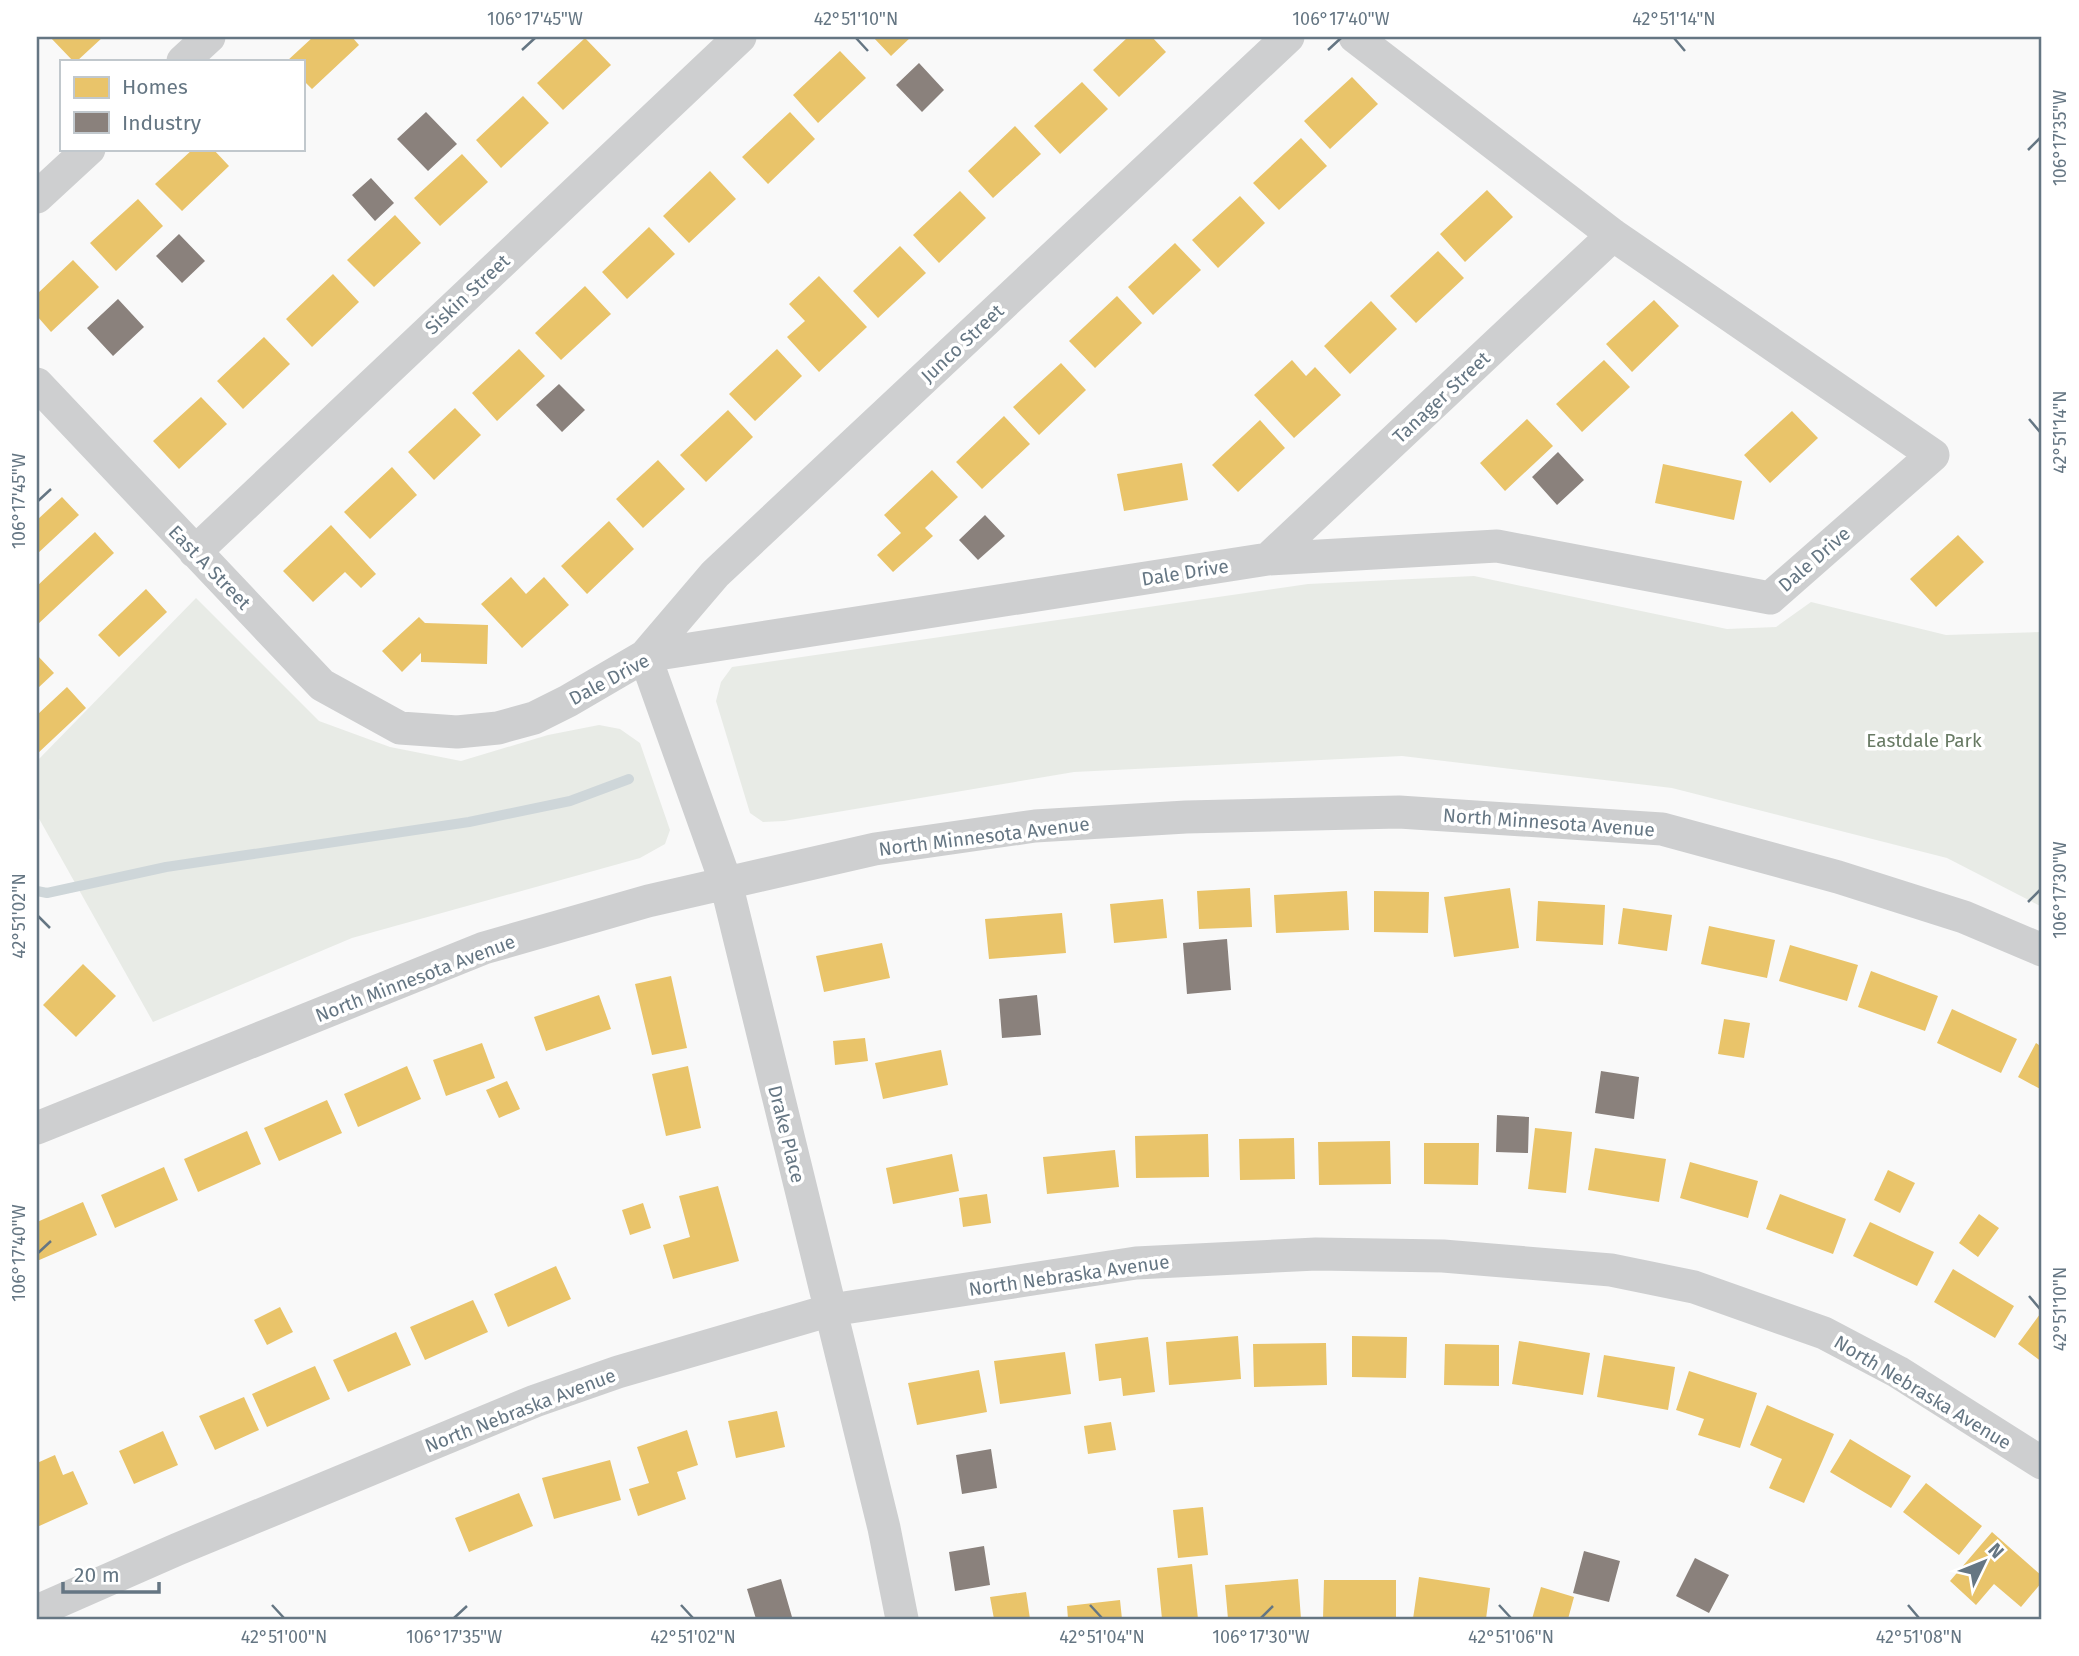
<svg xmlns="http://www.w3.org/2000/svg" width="2079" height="1656" viewBox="0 0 2079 1656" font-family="'Fira Sans',sans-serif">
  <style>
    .green { fill: #e8ebe6 }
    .homes { fill: #e9c46a }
    .industry { fill: #8a817c }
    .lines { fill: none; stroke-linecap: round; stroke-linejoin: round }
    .stream { stroke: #ced6d9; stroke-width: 10 }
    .minor { stroke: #cecfd0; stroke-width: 33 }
    .ticks { fill: none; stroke: #657683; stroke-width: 2.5 }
    .labels { text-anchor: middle; stroke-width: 7; stroke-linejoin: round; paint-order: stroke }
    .street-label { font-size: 19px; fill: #657683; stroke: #fff }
    .park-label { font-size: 19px; fill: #687a64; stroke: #fff }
    .neatline { fill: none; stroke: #657683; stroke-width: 2.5 }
    .ticks-label { font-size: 18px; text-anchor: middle; fill: #657683 }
  </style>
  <rect width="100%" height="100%" fill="#f9f9f9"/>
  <path class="green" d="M 1474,576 L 1727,629 L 1776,627 L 1811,602 L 1946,635 L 2042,632 L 2042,907 L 1947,858 L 1672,788 L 1402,756 L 1074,772 L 784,821 L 763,822 L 750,813 L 716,701 L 721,682 L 732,667 L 1308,584 Z
    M 196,598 L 319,721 L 390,747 L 461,761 L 548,735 L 599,725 L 620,729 L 640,743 L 670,830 L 665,844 L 640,858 L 352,938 L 153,1022 L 37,815 L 37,761 Z"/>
  <path class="homes" d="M 50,37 L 103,37 L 77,61 L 73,61 Z
    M 313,37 L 352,37 L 359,45 L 312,89 L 303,80 L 303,61 L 287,61 Z
    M 873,37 L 911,37 L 891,56 Z
    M 1128,37 L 1152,37 L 1166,52 L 1119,97 L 1093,70 Z
    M 585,38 L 611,65 L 563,110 L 537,83 Z
    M 840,51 L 866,78 L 818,123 L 793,95 Z
    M 1352,77 L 1378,104 L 1330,149 L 1304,121 Z
    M 1082,82 L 1108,109 L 1060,154 L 1034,126 Z
    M 523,96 L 549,123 L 501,168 L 476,140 Z
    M 790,112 L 815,139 L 768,184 L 742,157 Z
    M 1015,126 L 1041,154 L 993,198 L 968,171 Z
    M 1301,138 L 1327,166 L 1279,210 L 1253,183 Z
    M 193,149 L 213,149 L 229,166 L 182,211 L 155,184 Z
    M 462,154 L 488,182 L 440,226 L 414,198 Z
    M 710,171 L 736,199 L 689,243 L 663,216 Z
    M 1487,190 L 1513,217 L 1465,262 L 1440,234 Z
    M 960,191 L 986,218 L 939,263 L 913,235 Z
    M 1240,196 L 1265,223 L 1218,268 L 1192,240 Z
    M 138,199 L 163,226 L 116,271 L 90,243 Z
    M 395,215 L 421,243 L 374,287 L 347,260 Z
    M 649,227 L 675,254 L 627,299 L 602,272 Z
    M 1175,243 L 1201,270 L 1153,315 L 1128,287 Z
    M 900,246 L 926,273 L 878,318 L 853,291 Z
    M 1438,251 L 1464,278 L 1416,323 L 1390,296 Z
    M 73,260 L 99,287 L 51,332 L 37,316 L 37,294 Z
    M 333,274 L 359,302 L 312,347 L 286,319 Z
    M 819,276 L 867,327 L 819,372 L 787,337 L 805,321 L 789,304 Z
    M 585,286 L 611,314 L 561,360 L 535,333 Z
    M 1117,296 L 1142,323 L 1095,368 L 1069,341 Z
    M 1654,300 L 1679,326 L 1632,372 L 1606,344 Z
    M 1371,301 L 1397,329 L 1350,374 L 1324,346 Z
    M 264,337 L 290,364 L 243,409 L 217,381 Z
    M 519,349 L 545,376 L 497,421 L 472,393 Z
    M 777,349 L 802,376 L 755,421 L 729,394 Z
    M 1292,360 L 1306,376 L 1315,367 L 1341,395 L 1294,438 L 1254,395 Z
    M 1604,360 L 1630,387 L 1582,432 L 1556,404 Z
    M 1061,363 L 1086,390 L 1039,435 L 1013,407 Z
    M 201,397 L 227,424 L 179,469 L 153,441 Z
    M 455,408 L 481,435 L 434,480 L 408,452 Z
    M 728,410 L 753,437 L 706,482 L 680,455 Z
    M 1792,411 L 1818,438 L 1770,483 L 1744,455 Z
    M 1004,416 L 1030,444 L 982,489 L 956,462 Z
    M 1527,419 L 1553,446 L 1505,491 L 1480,463 Z
    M 1260,420 L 1285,448 L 1238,492 L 1212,465 Z
    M 658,460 L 685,489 L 643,528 L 616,499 Z
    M 1182,463 L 1188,500 L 1124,511 L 1117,474 Z
    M 1663,464 L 1742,481 L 1734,520 L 1655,503 Z
    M 392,467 L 417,495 L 370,539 L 344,512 Z
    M 932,470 L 958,497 L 925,528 L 933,536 L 893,572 L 877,555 L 901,533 L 884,515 Z
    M 62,497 L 79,515 L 37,554 L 37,520 Z
    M 609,521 L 634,549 L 587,594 L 561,566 Z
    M 331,525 L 376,574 L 361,588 L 345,572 L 313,602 L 283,571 Z
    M 95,532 L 114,553 L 37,625 L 37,586 Z
    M 1958,535 L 1984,562 L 1936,607 L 1910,579 Z
    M 511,577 L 526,594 L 544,577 L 569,605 L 522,648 L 481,604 Z
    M 146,589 L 167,612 L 119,657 L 98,635 Z
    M 419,617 L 425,623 L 488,625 L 487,664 L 421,662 L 421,653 L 402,672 L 382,651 Z
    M 37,655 L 54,673 L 37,689 Z
    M 67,687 L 86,708 L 37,754 L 37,715 Z
    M 1250,888 L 1252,927 L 1199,929 L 1197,891 Z
    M 1510,888 L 1519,948 L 1454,957 L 1444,897 Z
    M 1347,891 L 1349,930 L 1276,933 L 1274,895 Z
    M 1374,891 L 1429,892 L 1428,933 L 1374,932 Z
    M 1163,899 L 1167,938 L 1114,943 L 1110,904 Z
    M 1538,901 L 1605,905 L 1603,945 L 1536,941 Z
    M 1623,908 L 1672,915 L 1667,951 L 1618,944 Z
    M 1062,913 L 1066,953 L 989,959 L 985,919 Z
    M 1709,926 L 1775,940 L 1767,978 L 1701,964 Z
    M 882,943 L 890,978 L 824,992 L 816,956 Z
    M 1790,945 L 1858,965 L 1847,1001 L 1779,981 Z
    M 83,964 L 116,996 L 76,1037 L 43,1005 Z
    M 1871,971 L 1938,996 L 1925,1031 L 1858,1007 Z
    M 671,976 L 687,1048 L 652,1055 L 635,984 Z
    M 599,995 L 611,1029 L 546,1051 L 534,1017 Z
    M 1952,1009 L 2017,1039 L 2001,1073 L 1937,1043 Z
    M 1724,1019 L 1750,1023 L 1744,1058 L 1718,1054 Z
    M 865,1038 L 868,1061 L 835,1065 L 833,1041 Z
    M 482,1043 L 495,1078 L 446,1096 L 433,1060 Z
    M 2036,1043 L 2042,1047 L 2042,1090 L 2018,1077 Z
    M 941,1050 L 948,1085 L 883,1099 L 875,1063 Z
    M 407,1066 L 421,1099 L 358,1127 L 344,1094 Z
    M 688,1066 L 701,1128 L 666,1136 L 652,1074 Z
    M 507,1081 L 520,1109 L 499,1118 L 486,1090 Z
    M 327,1100 L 342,1133 L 279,1161 L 264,1128 Z
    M 1535,1128 L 1572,1132 L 1566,1193 L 1528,1189 Z
    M 247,1131 L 261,1164 L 198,1192 L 184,1159 Z
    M 1208,1134 L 1209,1177 L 1136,1178 L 1135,1136 Z
    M 1294,1138 L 1295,1179 L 1240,1180 L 1239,1139 Z
    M 1390,1141 L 1391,1184 L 1319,1185 L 1318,1142 Z
    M 1424,1143 L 1479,1143 L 1478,1185 L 1424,1184 Z
    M 1595,1148 L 1666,1159 L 1659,1202 L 1588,1190 Z
    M 1115,1150 L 1119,1187 L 1047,1194 L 1043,1157 Z
    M 952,1154 L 959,1191 L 893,1204 L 886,1168 Z
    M 1690,1162 L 1758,1181 L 1748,1218 L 1680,1198 Z
    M 164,1167 L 178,1200 L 115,1228 L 101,1195 Z
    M 1888,1170 L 1915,1183 L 1900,1213 L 1874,1200 Z
    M 718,1186 L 739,1261 L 673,1279 L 663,1245 L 690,1237 L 679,1196 Z
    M 987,1194 L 991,1223 L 963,1227 L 959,1198 Z
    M 1780,1194 L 1846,1219 L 1833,1254 L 1766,1229 Z
    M 83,1202 L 97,1235 L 37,1261 L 37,1222 Z
    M 643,1203 L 651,1228 L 630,1235 L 622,1210 Z
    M 1979,1214 L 1999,1228 L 1978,1257 L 1959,1243 Z
    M 1870,1222 L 1934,1252 L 1917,1286 L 1853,1256 Z
    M 556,1266 L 571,1299 L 508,1327 L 494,1294 Z
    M 1953,1269 L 2014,1306 L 1995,1338 L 1934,1302 Z
    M 473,1300 L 488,1332 L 425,1360 L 410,1327 Z
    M 280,1307 L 293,1332 L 267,1345 L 254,1320 Z
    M 2040,1314 L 2042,1315 L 2042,1362 L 2018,1344 Z
    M 396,1332 L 411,1365 L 348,1392 L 333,1360 Z
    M 1238,1336 L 1241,1379 L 1169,1385 L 1166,1342 Z
    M 1352,1336 L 1407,1337 L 1406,1378 L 1352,1377 Z
    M 1148,1337 L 1155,1392 L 1123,1396 L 1121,1378 L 1099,1381 L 1095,1344 Z
    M 1519,1341 L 1590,1353 L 1583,1395 L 1512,1384 Z
    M 1326,1343 L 1327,1385 L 1254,1387 L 1253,1344 Z
    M 1445,1344 L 1499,1345 L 1499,1386 L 1444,1385 Z
    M 1065,1352 L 1071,1394 L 1000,1404 L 994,1361 Z
    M 1604,1355 L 1675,1367 L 1668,1410 L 1597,1397 Z
    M 315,1366 L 330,1399 L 267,1427 L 252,1394 Z
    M 979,1370 L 987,1412 L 917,1425 L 908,1383 Z
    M 1689,1371 L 1757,1393 L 1740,1448 L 1698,1435 L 1704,1419 L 1676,1410 Z
    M 244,1397 L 259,1430 L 215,1450 L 199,1416 Z
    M 1767,1405 L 1834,1434 L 1804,1503 L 1769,1488 L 1782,1459 L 1750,1445 Z
    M 777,1411 L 785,1447 L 736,1458 L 728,1421 Z
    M 1111,1422 L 1116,1450 L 1088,1454 L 1084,1426 Z
    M 687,1430 L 698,1465 L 677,1472 L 686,1499 L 638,1516 L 629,1489 L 649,1483 L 637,1447 Z
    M 163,1431 L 178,1465 L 134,1484 L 119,1451 Z
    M 1850,1439 L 1911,1476 L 1891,1508 L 1830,1472 Z
    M 55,1455 L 63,1475 L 73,1471 L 88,1504 L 37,1527 L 37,1463 Z
    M 610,1460 L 621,1500 L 554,1519 L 542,1478 Z
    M 1926,1483 L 1982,1526 L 1959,1555 L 1903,1512 Z
    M 519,1493 L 533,1526 L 469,1552 L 455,1518 Z
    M 1203,1507 L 1208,1555 L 1178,1558 L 1173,1510 Z
    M 1992,1532 L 2042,1576 L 2042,1582 L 2021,1607 L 1994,1584 L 1976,1605 L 1950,1581 Z
    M 1192,1564 L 1198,1619 L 1162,1619 L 1157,1568 Z
    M 1419,1577 L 1490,1588 L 1486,1619 L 1413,1619 Z
    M 1298,1579 L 1301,1619 L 1228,1619 L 1225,1585 Z
    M 1324,1580 L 1396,1580 L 1396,1619 L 1323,1619 Z
    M 1541,1587 L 1574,1597 L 1568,1619 L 1532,1619 Z
    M 1026,1592 L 1030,1619 L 994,1619 L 990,1597 Z
    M 1120,1600 L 1122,1619 L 1068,1619 L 1067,1606 Z"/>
  <path class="industry" d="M 919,63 L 944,90 L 922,112 L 896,85 Z
    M 426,112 L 457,144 L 428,171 L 397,139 Z
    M 371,178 L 394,203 L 375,221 L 352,195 Z
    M 179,234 L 205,261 L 182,283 L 156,256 Z
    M 118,299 L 144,327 L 113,356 L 87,328 Z
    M 559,384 L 585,410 L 562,432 L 536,405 Z
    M 1558,452 L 1584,480 L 1557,505 L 1532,477 Z
    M 985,515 L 1005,536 L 978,560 L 959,540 Z
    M 1227,939 L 1231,990 L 1187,994 L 1183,943 Z
    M 1037,995 L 1041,1035 L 1002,1038 L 999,999 Z
    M 1601,1071 L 1639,1077 L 1634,1119 L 1595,1113 Z
    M 1497,1115 L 1529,1117 L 1528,1153 L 1496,1152 Z
    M 991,1449 L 997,1488 L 962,1494 L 956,1455 Z
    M 984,1546 L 990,1585 L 955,1591 L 949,1552 Z
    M 1584,1551 L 1620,1561 L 1609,1602 L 1573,1593 Z
    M 1695,1558 L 1729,1575 L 1709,1613 L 1676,1596 Z
    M 781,1579 L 792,1617 L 756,1619 L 747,1589 Z"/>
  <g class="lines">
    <path class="stream" d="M 37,891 L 47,893 L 166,867 L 469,822 L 570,801 L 629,779"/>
    <path class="minor" d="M 183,61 L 209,37
      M 37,197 L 89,149
      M 37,384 L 322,685 L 400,728 L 457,732 L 498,728 L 534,718 L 568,701 L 645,656 L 1268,559 L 1497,546 L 1770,598 L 1933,455 L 1613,235 L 1355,37
      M 195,552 L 740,37
      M 1268,559 L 1613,235
      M 37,1128 L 484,948 L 648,901 L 875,849 L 1035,826 L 1186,817 L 1399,812 L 1662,829 L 1838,877 L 1964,917 L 2042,950
      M 37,1611 L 178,1549 L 535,1401 L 618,1372 L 831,1310 L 1136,1263 L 1316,1254 L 1443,1256 L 1611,1270 L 1694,1287 L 1824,1333 L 1898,1372 L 2042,1463
      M 902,1619 L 884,1528 L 726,883 L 645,656 L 715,574 L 1288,37"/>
  </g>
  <path class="ticks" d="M 856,38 L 868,51M 1674,38 L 1685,51M 522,50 L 535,38M 1328,50 L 1341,38M 2028,150 L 2040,138M 2029,419 L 2040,432M 38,501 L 51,489M 2028,902 L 2040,890M 38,916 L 50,928M 38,1253 L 51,1241M 2029,1296 L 2040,1309M 272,1605 L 284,1618M 681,1605 L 693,1618M 1090,1605 L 1102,1618M 1499,1605 L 1511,1618M 1908,1605 L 1919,1618M 454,1618 L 467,1606M 1261,1618 L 1273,1606"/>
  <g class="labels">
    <g class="street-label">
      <text transform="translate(467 294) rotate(-43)" y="7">Siskin Street</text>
      <text transform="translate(962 343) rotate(-43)" y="7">Junco Street</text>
      <text transform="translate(1441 397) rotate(-43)" y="7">Tanager Street</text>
      <text transform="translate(1814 559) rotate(-41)" y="7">Dale Drive</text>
      <text transform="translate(210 567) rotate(46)" y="7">East A Street</text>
      <text transform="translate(1185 572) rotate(-9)" y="7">Dale Drive</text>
      <text transform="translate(609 679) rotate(-28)" y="7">Dale Drive</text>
      <text transform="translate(1549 822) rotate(4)" y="7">North Minnesota Avenue</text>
      <text transform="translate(984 836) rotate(-7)" y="7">North Minnesota Avenue</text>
      <text transform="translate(415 978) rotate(-21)" y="7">North Minnesota Avenue</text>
      <text transform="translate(787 1134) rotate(76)" y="7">Drake Place</text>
      <text transform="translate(1069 1275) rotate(-8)" y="7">North Nebraska Avenue</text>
      <text transform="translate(1923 1392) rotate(31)" y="7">North Nebraska Avenue</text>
      <text transform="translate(520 1410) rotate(-21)" y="7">North Nebraska Avenue</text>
    </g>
    <g class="park-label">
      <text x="1924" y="747">Eastdale Park</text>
    </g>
  </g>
  <rect width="2079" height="1656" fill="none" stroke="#ffffff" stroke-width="77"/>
  <rect x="60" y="60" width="245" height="91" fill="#ffffff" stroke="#c1c8cd" stroke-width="2"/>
  <rect x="74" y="77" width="35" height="21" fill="#e9c46a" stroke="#c1c8cd" stroke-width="2"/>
  <text x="122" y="94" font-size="21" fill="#657683">Homes</text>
  <rect x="74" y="112" width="35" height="21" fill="#8a817c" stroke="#c1c8cd" stroke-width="2"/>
  <text x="122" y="130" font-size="21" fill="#657683">Industry</text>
  <g transform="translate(1984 1562) rotate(47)" stroke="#ffffff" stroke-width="5" paint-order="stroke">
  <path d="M0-5L12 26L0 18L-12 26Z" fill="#657683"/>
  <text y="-10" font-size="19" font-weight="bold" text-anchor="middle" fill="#657683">N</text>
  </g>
  <path d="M63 1582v10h96v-10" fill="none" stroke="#657683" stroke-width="3.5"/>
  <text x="74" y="1582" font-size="21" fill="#657683" stroke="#ffffff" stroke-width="5" paint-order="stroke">20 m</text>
  <rect x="38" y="38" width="2002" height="1580" class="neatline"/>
  <g class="ticks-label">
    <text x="535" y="25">106°17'45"W</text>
    <text x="856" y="25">42°51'10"N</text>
    <text x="1341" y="25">106°17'40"W</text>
    <text x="1674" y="25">42°51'14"N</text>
    <text transform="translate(2060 138) rotate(-90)" y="6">106°17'35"W</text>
    <text transform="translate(2060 432) rotate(-90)" y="6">42°51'14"N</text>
    <text transform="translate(19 501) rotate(-90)" y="6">106°17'45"W</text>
    <text transform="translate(2060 890) rotate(-90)" y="6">106°17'30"W</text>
    <text transform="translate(19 916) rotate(-90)" y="6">42°51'02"N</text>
    <text transform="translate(19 1253) rotate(-90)" y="6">106°17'40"W</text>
    <text transform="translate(2060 1309) rotate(-90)" y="6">42°51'10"N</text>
    <text x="284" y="1643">42°51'00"N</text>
    <text x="454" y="1643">106°17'35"W</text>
    <text x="693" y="1643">42°51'02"N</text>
    <text x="1102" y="1643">42°51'04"N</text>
    <text x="1261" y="1643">106°17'30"W</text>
    <text x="1511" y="1643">42°51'06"N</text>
    <text x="1919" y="1643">42°51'08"N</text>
  </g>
</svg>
